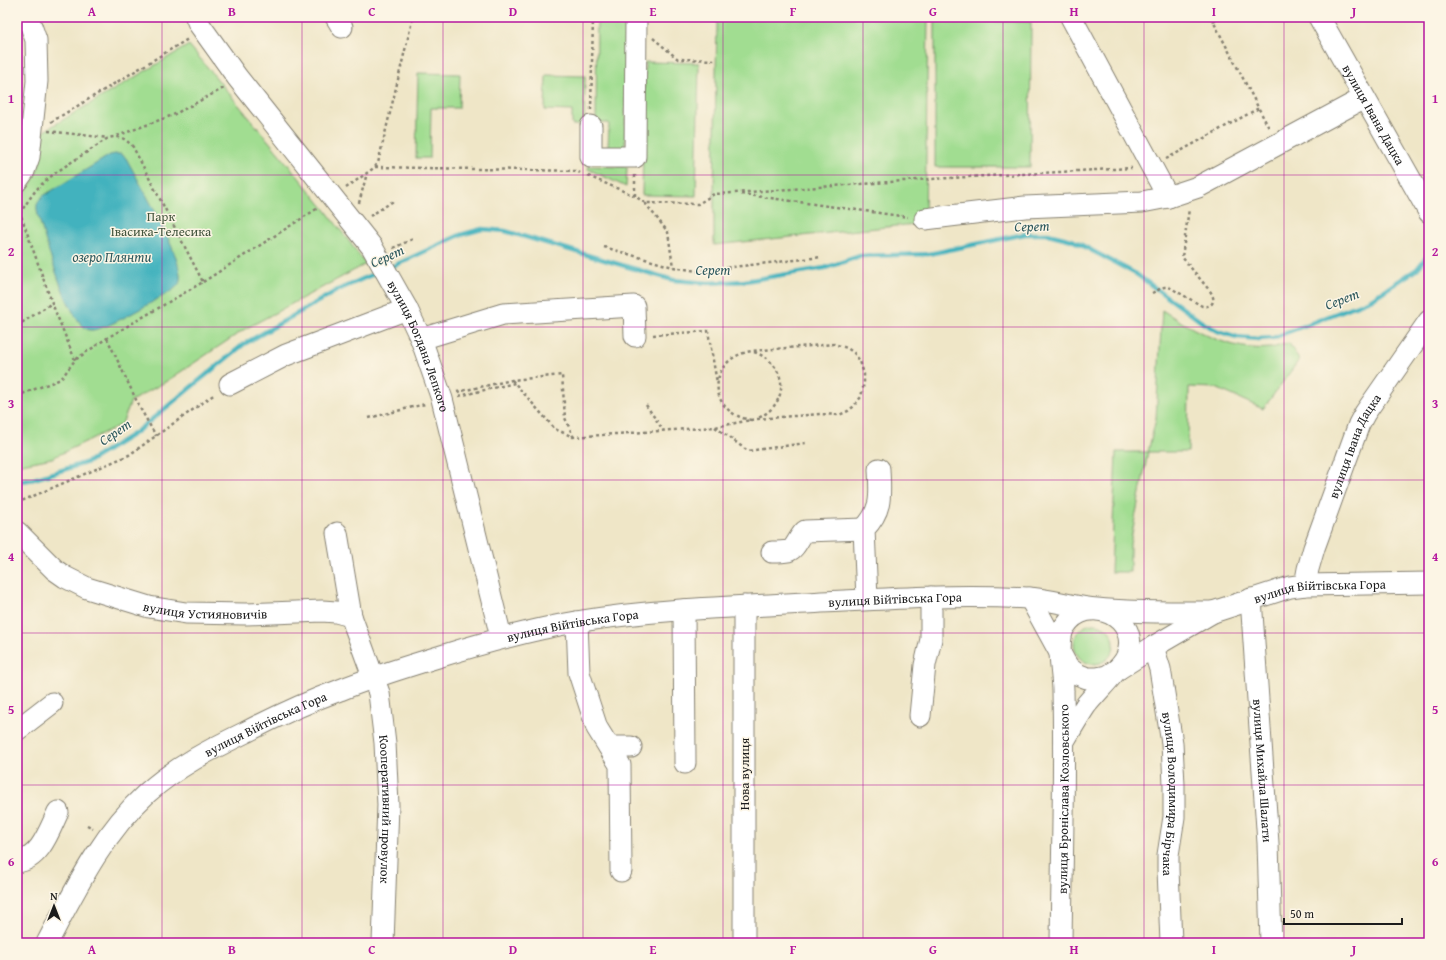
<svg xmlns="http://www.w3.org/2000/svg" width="1446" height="960" viewBox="0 0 1446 960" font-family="'Gentium Book Plus',serif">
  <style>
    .green { fill: #a1dd91; stroke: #5e7c56 }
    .water { fill: #43b2be; stroke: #30676d }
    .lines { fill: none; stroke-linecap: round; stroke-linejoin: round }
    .stream { stroke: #43b2be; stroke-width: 4.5 }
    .minor-casing { stroke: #868172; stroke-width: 23 }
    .path { stroke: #868172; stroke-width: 2.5; stroke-dasharray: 3 3; stroke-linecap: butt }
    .minor { stroke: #fff; stroke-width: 21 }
    .grid { fill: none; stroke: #b5179e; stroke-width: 1; stroke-opacity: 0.55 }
    .labels { text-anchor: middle; stroke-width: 3; stroke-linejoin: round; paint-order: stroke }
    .street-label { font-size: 13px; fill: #1c1c1c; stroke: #fcf5e5 }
    .park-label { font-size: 13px; fill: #44563f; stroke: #fcf5e5 }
    .water-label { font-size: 14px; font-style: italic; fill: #2c585d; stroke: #fcf5e5 }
    .neatline { fill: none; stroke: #b5179e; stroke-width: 1.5 }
    .grid-label { font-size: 13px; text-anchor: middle; font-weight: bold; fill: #b5179e }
  </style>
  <rect width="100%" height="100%" fill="#fcf5e5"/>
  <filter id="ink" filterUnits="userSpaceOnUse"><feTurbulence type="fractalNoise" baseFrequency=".025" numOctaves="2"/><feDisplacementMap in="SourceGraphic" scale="8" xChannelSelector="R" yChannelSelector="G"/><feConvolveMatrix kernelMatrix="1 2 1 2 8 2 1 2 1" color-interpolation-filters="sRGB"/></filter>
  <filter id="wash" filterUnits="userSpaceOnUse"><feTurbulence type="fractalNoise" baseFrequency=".012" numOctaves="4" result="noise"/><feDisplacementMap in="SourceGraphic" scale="16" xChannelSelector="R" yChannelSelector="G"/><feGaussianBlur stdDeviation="0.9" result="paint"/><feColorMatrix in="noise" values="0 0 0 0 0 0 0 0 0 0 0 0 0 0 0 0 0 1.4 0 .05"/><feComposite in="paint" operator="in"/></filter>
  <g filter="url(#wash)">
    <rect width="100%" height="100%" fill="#efe6c7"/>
    <path class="green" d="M 597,17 L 627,17 L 625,149 L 608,149 L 609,123 L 596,123 Z
      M 717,17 L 928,17 L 925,223 L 714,245 L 714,194 Z
      M 935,21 L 1031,22 L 1030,167 L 935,167 Z
      M 189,45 L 324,208 L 366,264 L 245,329 L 167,381 L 131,401 L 122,424 L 52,458 L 17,465 L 17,199 C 21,194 26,190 30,185 C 41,169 42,149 44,131 Z
      M 645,62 L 699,63 L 696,196 L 642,195 Z
      M 418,73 L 460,74 L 459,108 L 431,108 L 430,158 L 416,158 Z
      M 546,75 L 585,76 L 584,125 L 572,125 L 572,111 L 545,110 Z
      M 589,166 L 627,167 L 626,187 L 588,169 Z
      M 1162,310 C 1195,331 1231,352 1271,348 C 1277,347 1283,344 1289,343 L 1299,360 L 1263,409 L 1216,388 L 1189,387 L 1188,452 L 1148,452 L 1130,544 L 1130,572 L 1111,572 L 1116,452 L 1148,452 L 1156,419 Z
      M1074 644a20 20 0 1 1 40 0a20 20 0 1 1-40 0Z"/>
    <path class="water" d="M 115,154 L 121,154 L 126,158 C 138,181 184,257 180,281 C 179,286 174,289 170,292 C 155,300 104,332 90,330 C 69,327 44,235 38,215 C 36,206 36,202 43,196 L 110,155 Z"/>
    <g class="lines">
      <path class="stream" d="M 389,268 L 460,235 L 482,229 L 505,231 L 673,280 L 708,283 L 745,281 L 825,268 L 860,256 L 929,254 L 1025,234 L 1048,234 L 1072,240 L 1136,274 L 1203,323 L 1218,331 L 1237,337 L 1259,339 L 1273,338 L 1370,300 L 1417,269 L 1429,254
        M 17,482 L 34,479 L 88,462 L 135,433 L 244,344 L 338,290 L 380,271"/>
    </g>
  </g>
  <g filter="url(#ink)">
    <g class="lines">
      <defs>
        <g id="minor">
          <path id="s1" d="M 196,17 L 199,24 L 237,77 L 372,247 L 407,309 L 421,339 L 442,399 L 501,637"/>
          <path d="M 336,17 L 342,27"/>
          <path d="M 1071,17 L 1168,197 L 1198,187 L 1364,98"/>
          <path id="s2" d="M 1319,17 L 1429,212"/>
          <path d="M 591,126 L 591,157 L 635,157 L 636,17"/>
          <path d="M 17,181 L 24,171 L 29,157 L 37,81 L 36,40 L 28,17"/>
          <path d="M 925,219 L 1025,207 L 1142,202 L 1168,197"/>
          <path d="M 421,339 L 503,314 L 634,306 L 635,336"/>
          <path d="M 230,384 L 286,355 L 407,309"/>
          <path id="s3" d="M 17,532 L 55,570 L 65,577 L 87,588 L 149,607 L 186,613 L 246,614 L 322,611 L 336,612 L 351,616 L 379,693 L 385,743 L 388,805 L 383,943"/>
          <path d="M 337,533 L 351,616"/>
          <path d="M 772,552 C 777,552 783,552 788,551 C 796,549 799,536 805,531 L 864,529"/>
          <path id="s4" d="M 1305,585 L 1308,569 L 1314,548 L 1359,424 L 1365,413 L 1429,321"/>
          <path id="s5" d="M 1030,598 L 1065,662 L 1069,668 L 1077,674 L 1087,678 L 1097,678 L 1107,676 L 1153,647 L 1213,612 L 1290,587 L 1305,585 L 1429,583"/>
          <path d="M 867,599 L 864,529 C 883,509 880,495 879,469"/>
          <path id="s6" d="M 1251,599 L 1268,843 L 1271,943"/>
          <path d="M 684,610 L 685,763"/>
          <path d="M 577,622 L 579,673 L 597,728 L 620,765 L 621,871"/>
          <path id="s7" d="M 1153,647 L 1160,669 L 1172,743 L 1174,785 L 1174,817 L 1168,855 L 1168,869 L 1171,943"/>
          <path d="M 920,716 L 925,665 L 931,639 L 931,597"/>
          <path d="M 17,730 L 52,703"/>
          <path d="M 609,747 L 631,747"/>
          <path d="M 17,862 C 40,859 49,831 58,812"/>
          <path id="s8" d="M 47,943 C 75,890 102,834 147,793 C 176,767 211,749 246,732 C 277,716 307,702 340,690 C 372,677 405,667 438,657 C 486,642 533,629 582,621 C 656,609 732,607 807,603 C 880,599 954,594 1027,598 C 1050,599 1074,607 1097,609 C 1135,613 1175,612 1213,612"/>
          <path d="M 744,943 L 744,606"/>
          <path id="s9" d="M 1061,943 C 1062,860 1065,775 1063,691 C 1063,674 1055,640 1065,626 C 1088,591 1142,618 1127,656 C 1124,663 1119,668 1114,673 C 1105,684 1095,694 1086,705 C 1078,717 1071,729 1064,741"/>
        </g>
      </defs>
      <use href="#minor" class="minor-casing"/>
      <path class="path" d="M 1211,17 L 1213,21
        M 1221,17 L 1213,21 L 1270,130
        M 917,19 L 934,17
        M 653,38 L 678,59 L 717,60
        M 591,110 L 593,17
        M 51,122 L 188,39
        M 48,131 L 108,138
        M 117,136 L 173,115 L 224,88
        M 1166,159 L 1259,108
        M 375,167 L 577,171 L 580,173
        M 588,176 L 635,196 L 645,203 L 698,204 L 714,194 L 734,193 L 932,179 L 1132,168
        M 346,188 L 375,167 L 378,163 L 412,21 L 415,17
        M 741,194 L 908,217
        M 635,196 L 635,174
        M 359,203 L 367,173
        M 645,203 L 668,232 L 673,267
        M 17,210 L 20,213 L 17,217
        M 370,216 L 395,200
        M 604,247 L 673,267 L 697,271 L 822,257
        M 393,248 L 413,239
        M 203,282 L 318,208
        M 1152,293 L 1164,287 L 1169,287 L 1202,306 C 1214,308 1216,299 1210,291 L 1182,257 L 1189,209
        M 17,326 L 52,303
        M 653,335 L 708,331 L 717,383
        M 107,338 L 140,408 L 156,436
        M 754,352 C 788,364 791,403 758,418
        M 512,380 L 555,429 L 573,437 L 715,427 L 756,419 L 820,414 L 839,415 L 848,411 L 853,407 L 861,397 L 864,383 L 864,374 L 860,361 L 854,353 L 847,348 L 834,344 L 752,351 C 706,358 706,414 752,420
        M 457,392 L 512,380 L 562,375 L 565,418 L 573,436
        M 17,396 L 61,379 L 75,360 L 107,338 L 203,282 L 133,147 C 125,138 120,135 108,138 C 89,152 59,168 42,184 C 33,192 27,203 20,213 L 52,303 L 75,360
        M 459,396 L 515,383
        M 646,405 L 663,430
        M 369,418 L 425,404
        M 715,427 L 748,451 L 806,443
        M 17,503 L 129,455 L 215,394
        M 87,825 L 93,828"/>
      <use href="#minor" class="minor"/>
    </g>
  </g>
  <path class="grid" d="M 162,17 L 162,943M 302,17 L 302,943M 443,17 L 443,943M 583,17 L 583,943M 723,17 L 723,943M 863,17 L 863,943M 1003,17 L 1003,943M 1144,17 L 1144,943M 1284,17 L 1284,943M 17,175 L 1429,175M 17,327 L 1429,327M 17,480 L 1429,480M 17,633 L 1429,633M 17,785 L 1429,785"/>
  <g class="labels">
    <g class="street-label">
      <text dy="5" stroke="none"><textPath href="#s2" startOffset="112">вулиця Івана Дацка</textPath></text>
      <text dy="5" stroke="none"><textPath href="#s1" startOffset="400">вулиця Богдана Лепкого</textPath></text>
      <text dy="5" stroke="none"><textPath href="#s4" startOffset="148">вулиця Івана Дацка</textPath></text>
      <text dy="5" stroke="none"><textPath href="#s5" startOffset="355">вулиця Війтівська Гора</textPath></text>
      <text dy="5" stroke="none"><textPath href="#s8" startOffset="967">вулиця Війтівська Гора</textPath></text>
      <text dy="5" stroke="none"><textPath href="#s3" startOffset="212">вулиця Устияновичів</textPath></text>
      <text dy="5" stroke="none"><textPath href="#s8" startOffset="643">вулиця Війтівська Гора</textPath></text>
      <text dy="5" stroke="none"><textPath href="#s8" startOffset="319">вулиця Війтівська Гора</textPath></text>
      <text dy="5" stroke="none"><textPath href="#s6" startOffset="172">вулиця Михайла Шалати</textPath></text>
      <text transform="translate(744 774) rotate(-90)" y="5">Нова вулиця</text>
      <text dy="5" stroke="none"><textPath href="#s7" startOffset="149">вулиця Володимира Бірчака</textPath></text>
      <text dy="5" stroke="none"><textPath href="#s9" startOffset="144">вулиця Броніслава Козловського</textPath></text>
      <text dy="5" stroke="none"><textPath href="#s3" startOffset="557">Кооперативний провулок</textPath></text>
    </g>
    <g class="park-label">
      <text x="161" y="221">Парк<tspan x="161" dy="15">Івасика-Телесика</tspan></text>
    </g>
    <g class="water-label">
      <text transform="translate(1032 226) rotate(-2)" y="5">Серет</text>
      <text transform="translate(387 256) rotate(-24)" y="5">Серет</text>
      <text x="112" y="262">озеро Плянти</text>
      <text x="713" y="275">Серет</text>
      <text transform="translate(1342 299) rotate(-21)" y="5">Серет</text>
      <text transform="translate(115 432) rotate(-34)" y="5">Серет</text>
    </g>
  </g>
  <rect width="1446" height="960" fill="none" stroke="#fcf5e5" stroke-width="44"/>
  <g transform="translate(54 906)" stroke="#fcf5e5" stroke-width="3" paint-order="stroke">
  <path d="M0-3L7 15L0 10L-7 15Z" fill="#1c1c1c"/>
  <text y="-6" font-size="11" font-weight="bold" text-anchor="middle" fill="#1c1c1c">N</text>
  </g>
  <path d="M1284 918v6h118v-6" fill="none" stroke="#1c1c1c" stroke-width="2"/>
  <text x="1290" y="918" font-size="12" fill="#1c1c1c" stroke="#fcf5e5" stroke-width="3" paint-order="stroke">50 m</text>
  <rect x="22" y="22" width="1402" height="916" class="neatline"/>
  <g class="grid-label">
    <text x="92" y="16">A</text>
    <text x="232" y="16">B</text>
    <text x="372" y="16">C</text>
    <text x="513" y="16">D</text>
    <text x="653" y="16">E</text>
    <text x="793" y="16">F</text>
    <text x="933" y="16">G</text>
    <text x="1074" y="16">H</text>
    <text x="1214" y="16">I</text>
    <text x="1354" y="16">J</text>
    <text x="11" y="103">1</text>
    <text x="1435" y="103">1</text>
    <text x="11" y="256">2</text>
    <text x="1435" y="256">2</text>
    <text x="11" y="408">3</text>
    <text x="1435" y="408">3</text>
    <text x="11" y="561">4</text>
    <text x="1435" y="561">4</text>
    <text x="11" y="714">5</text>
    <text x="1435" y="714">5</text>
    <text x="11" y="866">6</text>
    <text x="1435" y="866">6</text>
    <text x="92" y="954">A</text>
    <text x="232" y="954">B</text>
    <text x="372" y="954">C</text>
    <text x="513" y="954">D</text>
    <text x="653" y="954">E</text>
    <text x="793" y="954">F</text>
    <text x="933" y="954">G</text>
    <text x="1074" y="954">H</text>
    <text x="1214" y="954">I</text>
    <text x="1354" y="954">J</text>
  </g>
</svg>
